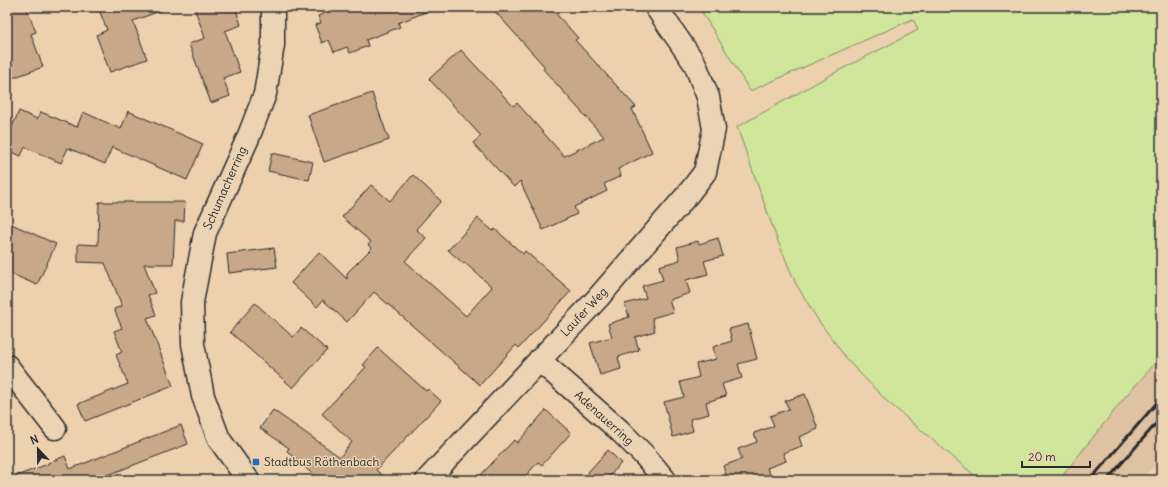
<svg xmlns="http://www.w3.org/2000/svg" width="1168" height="487" viewBox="0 0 1168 487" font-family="Delius,sans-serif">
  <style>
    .built { fill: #dec2a1 }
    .green { fill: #cfe69b; stroke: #7d8863 }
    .building { fill: #c9a889; stroke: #2b2b2b }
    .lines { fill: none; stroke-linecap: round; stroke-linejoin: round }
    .street-casing { stroke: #2b2b2b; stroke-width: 25 }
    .street { stroke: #ead4b3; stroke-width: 22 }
    .rail { stroke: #2b2b2b; stroke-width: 3 }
    .poi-dot { fill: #1f6fb2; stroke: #ead4b3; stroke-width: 1.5 }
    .labels { text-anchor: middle; stroke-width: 3; stroke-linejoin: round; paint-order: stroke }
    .street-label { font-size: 12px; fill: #2b2b2b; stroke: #ead4b3 }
    .poi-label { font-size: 12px; fill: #2b2b2b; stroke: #ead4b3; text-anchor: start }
  </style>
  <rect width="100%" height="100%" fill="#edd1ae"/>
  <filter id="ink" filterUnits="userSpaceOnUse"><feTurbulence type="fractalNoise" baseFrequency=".025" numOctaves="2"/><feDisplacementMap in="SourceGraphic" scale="8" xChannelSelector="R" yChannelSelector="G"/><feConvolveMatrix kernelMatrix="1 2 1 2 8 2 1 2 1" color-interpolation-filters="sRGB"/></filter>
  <g filter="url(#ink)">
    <path class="built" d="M 1161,357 L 1161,459 L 1140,480 L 1059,480 L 1125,397 Z"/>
    <path class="green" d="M 699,7 L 1161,7 L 1161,357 L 1125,397 L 1059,480 L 980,480 L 888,402 L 849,362 L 818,320 L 796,284 L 777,239 L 737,127 L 836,72 L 918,30 L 913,19 L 750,91 Z"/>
    <path class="building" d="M 7,7 L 26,7 L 36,32 L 31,34 L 43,67 L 7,80 Z
      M 98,7 L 165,7 L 165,9 L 133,21 L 147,59 L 110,72 L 96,35 L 107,30 Z
      M 194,7 L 235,7 L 241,25 L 225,31 L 240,72 L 223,78 L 230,96 L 211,103 L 189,44 L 205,38 Z
      M 322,7 L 436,7 L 436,8 L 398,23 L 400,27 L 366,40 L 368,46 L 350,53 L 347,47 L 334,52 L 329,40 L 322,43 L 315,25 L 321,23 L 318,16 L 325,13 Z
      M 491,7 L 550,7 L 578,38 L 575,40 L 636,107 L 632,109 L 652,152 L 618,169 L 621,176 L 604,184 L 607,191 L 574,207 L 577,214 L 543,230 L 520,181 L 514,187 L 473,143 L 481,136 L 429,79 L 461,50 L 513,106 L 517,103 L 564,156 L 604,137 L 543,69 L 545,67 Z
      M 372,93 L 389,140 L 324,162 L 308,115 Z
      M 19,111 L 37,119 L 41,112 L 77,127 L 83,112 L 121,129 L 128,111 L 203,144 L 187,180 L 112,147 L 105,164 L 68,148 L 61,163 L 25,147 L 21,156 L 7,150 L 7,138 Z
      M 272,153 L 313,162 L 309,180 L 268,171 Z
      M 413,175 L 441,201 L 416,229 L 426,238 L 405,261 L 466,316 L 492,287 L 465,263 L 464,264 L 448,250 L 478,218 L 493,231 L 495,229 L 523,254 L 525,251 L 571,291 L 519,348 L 516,345 L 480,385 L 374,292 L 347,322 L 323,300 L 317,307 L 291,283 L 319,252 L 347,279 L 347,273 L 372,248 L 368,245 L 371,242 L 342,217 L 371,185 L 390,201 Z
      M 99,202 L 185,202 L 184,221 L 175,221 L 173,264 L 144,264 L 155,293 L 148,295 L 156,315 L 147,318 L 173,386 L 85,421 L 78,404 L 128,384 L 116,355 L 122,352 L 114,331 L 122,328 L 114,309 L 122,306 L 105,263 L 78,262 L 78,244 L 98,245 Z
      M 7,222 L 56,244 L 37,285 L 7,272 Z
      M 718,238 L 723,256 L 704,261 L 708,274 L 686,280 L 690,293 L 669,300 L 673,312 L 652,318 L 655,331 L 635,337 L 639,350 L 618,357 L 621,369 L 600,375 L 590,343 L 612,337 L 608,324 L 629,317 L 625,304 L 646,298 L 642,286 L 663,280 L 659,266 L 680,260 L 677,247 L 698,241 L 699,244 Z
      M 274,248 L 277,267 L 229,273 L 227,254 Z
      M 255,303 L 293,337 L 301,328 L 327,350 L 293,388 L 230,332 Z
      M 748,324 L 757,359 L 738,364 L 742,378 L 722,384 L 726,396 L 706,402 L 709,414 L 690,419 L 693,431 L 673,437 L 664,402 L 684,397 L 680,382 L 699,377 L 696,364 L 716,359 L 713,347 L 732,341 L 729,329 Z
      M 378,348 L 426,391 L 428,389 L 441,401 L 376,470 L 388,480 L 319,480 L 287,451 L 289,448 L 260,428 L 273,410 L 340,457 L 352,442 L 322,414 L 366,367 L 363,365 Z
      M 805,394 L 818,429 L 799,437 L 802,446 L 783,453 L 786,461 L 767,468 L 772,480 L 728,480 L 723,466 L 742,459 L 738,449 L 757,442 L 754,433 L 774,426 L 770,416 L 789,409 L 785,401 Z
      M 546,410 L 571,433 L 542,465 L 538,462 L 522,480 L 476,480 L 514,440 L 517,443 Z
      M 181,425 L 188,444 L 95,480 L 12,480 L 11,478 L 48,464 L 48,463 L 65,456 L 70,469 Z
      M 608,450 L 621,463 L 606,480 L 581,480 Z"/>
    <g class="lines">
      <defs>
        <path id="street" d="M 539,360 L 619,430 L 645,456 L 665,480
          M 7,366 L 55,428
          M 248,480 L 219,439 L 203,396 L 193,344 L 192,302 L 205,233 L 248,138 L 265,94 L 273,45 L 273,7
          M 427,480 L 597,299 L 688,194 L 705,172 L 714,129 L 708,97 L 695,64 L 656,7"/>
      </defs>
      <use href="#street" class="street-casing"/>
      <use href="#street" class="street"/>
      <path class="rail" d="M 1090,480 L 1161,398
        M 1107,480 L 1161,418"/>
    </g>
  </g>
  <rect class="poi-dot" x="252" y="458" width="8" height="8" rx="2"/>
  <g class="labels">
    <g class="street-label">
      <text transform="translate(225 188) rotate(-66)" y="4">Schumacherring</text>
      <text transform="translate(584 312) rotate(-47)" y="4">Laufer Weg</text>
      <text transform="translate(604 418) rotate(42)" y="4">Adenauerring</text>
    </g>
    <g class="poi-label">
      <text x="264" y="466">Stadtbus Röthenbach</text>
    </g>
  </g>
  <rect width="1168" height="487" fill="none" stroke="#ead4b3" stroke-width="24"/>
  <rect x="12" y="12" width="1144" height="463" fill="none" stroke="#2b2b2b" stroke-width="1.5" filter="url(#ink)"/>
  <g transform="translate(38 449) rotate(338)" stroke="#ead4b3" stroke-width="3" paint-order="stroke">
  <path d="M0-3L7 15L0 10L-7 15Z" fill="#2b2b2b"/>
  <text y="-6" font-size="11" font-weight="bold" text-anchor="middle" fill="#2b2b2b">N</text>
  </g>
  <path d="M1022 461v6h68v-6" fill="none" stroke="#2b2b2b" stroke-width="2"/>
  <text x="1028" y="461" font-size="12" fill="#2b2b2b" stroke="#ead4b3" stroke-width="3" paint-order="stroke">20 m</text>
</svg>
